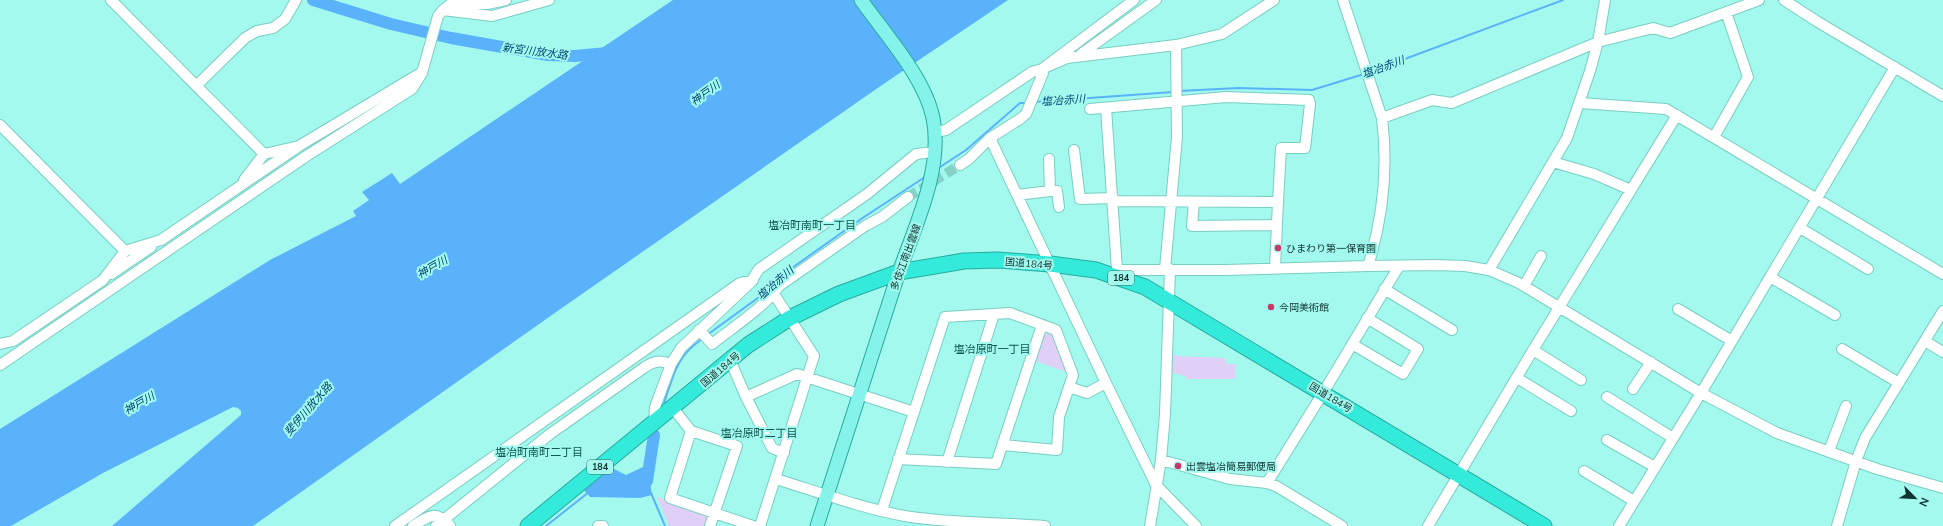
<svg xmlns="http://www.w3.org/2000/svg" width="1943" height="526" viewBox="0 0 1943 526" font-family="Mulish,'Noto Sans JP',sans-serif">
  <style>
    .green { fill: #e1d0f6 }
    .water { fill: #5ab3fa }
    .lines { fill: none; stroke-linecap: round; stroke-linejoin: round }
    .stream { stroke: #5ab3fa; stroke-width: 2 }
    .river { stroke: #5ab3fa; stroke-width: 12 }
    .minor-tunnel { stroke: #85d2c8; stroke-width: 10; stroke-dasharray: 10 5; stroke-linecap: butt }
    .minor-casing { stroke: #79cec3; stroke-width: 12 }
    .major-casing { stroke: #27ab9f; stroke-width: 15 }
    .highway-casing { stroke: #27ab9f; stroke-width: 17 }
    .minor { stroke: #fff; stroke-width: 10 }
    .major { stroke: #85f3e9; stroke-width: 13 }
    .highway { stroke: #34ebdb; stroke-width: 15 }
    .poi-dot { fill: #c73a68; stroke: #a3f9ee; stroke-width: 1.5 }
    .labels { text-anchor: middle; stroke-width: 4; stroke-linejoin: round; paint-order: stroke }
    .shield { fill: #a3f9ee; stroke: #3b6f69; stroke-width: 1 }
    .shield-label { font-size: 9px; font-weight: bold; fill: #0f3430 }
    .poi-label { font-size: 10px; fill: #0f3430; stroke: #a3f9ee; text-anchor: start }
    .street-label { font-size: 10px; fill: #0f3430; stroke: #a3f9ee }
    .water-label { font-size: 11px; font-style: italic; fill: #004775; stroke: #a3f9ee }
    .neighbourhood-label { font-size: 11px; fill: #105851; stroke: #a3f9ee }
  </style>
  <rect width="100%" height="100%" fill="#a3f9ee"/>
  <path class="green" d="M 1043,331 L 1054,332 L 1069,373 L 1033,360 Z
    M 1174,353 L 1177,356 L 1225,358 L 1227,364 L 1235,364 L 1236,379 L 1186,379 L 1185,376 L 1170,372 L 1168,355 Z
    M 657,497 L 709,514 L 708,526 L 669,526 Z"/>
  <path class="water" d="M 673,0 L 1008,0 L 882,85 L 559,310 L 253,526 L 112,526 L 241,415 L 241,411 L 238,408 L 233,407 L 103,473 L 11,526 L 0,526 L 0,429 L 270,260 L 356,216 L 353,211 L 369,200 L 362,192 L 392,173 L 400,184 Z
    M 645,466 L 652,466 L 650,483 L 652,495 L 640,498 L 590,497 L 584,490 L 612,468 L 626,475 Z"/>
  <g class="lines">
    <path class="stream" d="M 1370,72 L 1563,0
      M 1179,91 L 1238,88 L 1312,90 L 1364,74
      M 1034,102 L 1173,92
      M 937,169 L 966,150 L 1020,103 L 1027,103
      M 707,335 L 766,292 L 775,280 L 861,219 L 925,177
      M 664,403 C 674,374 676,357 702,339
      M 651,493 L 665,526
      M 546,526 L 589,492"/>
    <path class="river" d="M 313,0 L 391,24 L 451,38 L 548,55 L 575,56 L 607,53
      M 647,481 L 654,435"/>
    <path class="minor-tunnel" d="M 908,197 L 960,165"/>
    <defs>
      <path id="minor" d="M 111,0 L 264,154
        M 1343,0 L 1382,118 C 1388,167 1383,218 1368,266
        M 1784,0 L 1818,22 L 1943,96
        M 443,10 L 452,3 L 487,4 L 506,0
        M 1081,54 L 1156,0
        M 197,85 L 245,38 L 257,31 L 273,28 L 285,19 L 296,0
        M 1580,103 L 1666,109 L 1943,274
        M 1106,108 L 1117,270
        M 1090,109 L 1226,97 L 1309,100 L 1310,104 L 1305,148 L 1281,148 L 1278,202
        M 1382,118 L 1432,100 L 1452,103 L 1598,42 L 1653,28 L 1670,33 L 1759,0
        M 0,125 L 125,251
        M 935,132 L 946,130 L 1032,72 L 1042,69 L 1067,58 L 1176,45 L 1222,34 L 1274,0
        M 1714,137 L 1748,77 L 1726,12
        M 990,138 L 1106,383 L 1156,485 L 1196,526
        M 1074,150 L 1080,199 L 1113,198
        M 1553,162 L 1594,174 L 1631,190
        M 960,165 L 969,159 L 990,138 L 1020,119 L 1026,114 L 1043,73 L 1042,69 L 1134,0
        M 244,180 L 264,154 L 299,146 L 419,74
        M 1050,191 L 1057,191 L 1059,207
        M 1017,195 L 1050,191 L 1049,159
        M 1113,201 L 1278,202 L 1275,268
        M 1194,202 L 1192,226 L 1277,225
        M 1800,228 L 1868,269
        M 1165,269 L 1177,137 L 1176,45
        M 1489,270 L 1567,138 L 1590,71 L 1598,42 L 1605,0
        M 111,274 L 151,247
        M 1115,275 L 1117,270 L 1225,270 L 1368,266 L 1435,265 L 1465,266 L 1489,270 L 1519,283 L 1701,393 L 1777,433 L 1877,469 L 1943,488
        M 1770,277 L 1835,315
        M 1524,286 L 1541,256
        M 1384,289 L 1452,330
        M 1678,309 L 1732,341
        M 699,330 L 712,344 C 732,328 766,306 779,286 L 865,226 L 882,217 L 908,197
        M 1925,341 L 1943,352
        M 0,344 L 13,341 L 103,280 L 125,251 L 161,240 L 299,146
        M 1352,344 L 1403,374 L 1418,349 L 1367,318
        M 1842,349 L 1899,383
        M 1533,350 L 1581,380
        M 730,360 L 746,397 L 772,448 L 784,453
        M 0,365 L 308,155 L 412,89 L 422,73 L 438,16 L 443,10 L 492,16 L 549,0
        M 1517,378 L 1571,411
        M 1069,387 L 1087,393 L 1106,383
        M 1633,389 L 1651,362
        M 746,397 L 797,374 L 914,412
        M 1607,397 L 1673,438
        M 673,408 L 691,431 L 737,446 L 710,526
        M 654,423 L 655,407 L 671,364 L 681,348 L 750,283 L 759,269 L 867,194 L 916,154 L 934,152
        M 691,431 L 670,498 L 753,526
        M 1607,440 L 1655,467
        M 1829,451 L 1846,406
        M 898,459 L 996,464 L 1042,325
        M 1161,460 L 1230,479 L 1267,483
        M 947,462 L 994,314
        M 1584,471 L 1634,501
        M 776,479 C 818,492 861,508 905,516 C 951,524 999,522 1045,526
        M 882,510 L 945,317 L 1010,313 L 1056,330 L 1073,375 L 1059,417 L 1057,450 L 1003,445
        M 395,526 L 740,283 L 753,280
        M 413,526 C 429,516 436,509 450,526
        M 436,526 L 550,434 L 645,367 C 654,361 660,360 671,364
        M 598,526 L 603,526
        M 760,526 L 814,356 L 774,294
        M 1150,526 L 1161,460 L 1165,414 L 1170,269
        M 1342,526 L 1276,486 L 1267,483 L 1323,393 L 1399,266
        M 1428,526 L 1533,350 L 1677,115
        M 1619,526 L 1701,393 L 1895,67
        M 1837,526 L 1856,461 L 1865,438 L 1943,311"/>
      <path id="major" d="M 817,526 C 843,444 870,363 896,281 C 912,232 944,171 933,118 C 925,78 885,34 861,0"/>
      <path id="highway" d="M 528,526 L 748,345 L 790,318 L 839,294 L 899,272 L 964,261 L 998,260 L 1050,264 L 1096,270 L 1145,287 L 1544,526"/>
    </defs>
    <use href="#minor" class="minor-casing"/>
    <use href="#major" class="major-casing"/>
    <use href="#highway" class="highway-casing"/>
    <use href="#minor" class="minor"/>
    <use href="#major" class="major"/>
    <use href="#highway" class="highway"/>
  </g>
  <g class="poi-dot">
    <circle cx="1278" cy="248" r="4"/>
    <circle cx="1271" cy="307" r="4"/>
    <circle cx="1178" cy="466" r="4"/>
  </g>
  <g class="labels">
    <g class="shield">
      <rect x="1108" y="271" width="26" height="14" rx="3"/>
      <rect x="587" y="460" width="26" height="14" rx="3"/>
    </g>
    <g class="shield-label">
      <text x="1121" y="281">184</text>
      <text x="600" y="470">184</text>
    </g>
    <g class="poi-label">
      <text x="1286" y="252">ひまわり第一保育園</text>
      <text x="1279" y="311">今岡美術館</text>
      <text x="1186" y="470">出雲塩冶簡易郵便局</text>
    </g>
    <g class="street-label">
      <text transform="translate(905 257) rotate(-70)" y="4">多伎江南出雲線</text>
      <text transform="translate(1029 263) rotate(5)" y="4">国道184号</text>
      <text transform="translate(720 369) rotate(-40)" y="4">国道184号</text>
      <text transform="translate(1331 397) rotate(31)" y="4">国道184号</text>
    </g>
    <g class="water-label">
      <text transform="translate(535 51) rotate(7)" y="4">新宮川放水路</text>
      <text transform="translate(1383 67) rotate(-20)" y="4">塩冶赤川</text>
      <text transform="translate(705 93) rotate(-36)" y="4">神戸川</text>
      <text transform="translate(1063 100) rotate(-4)" y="4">塩冶赤川</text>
      <text transform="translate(432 267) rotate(-30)" y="4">神戸川</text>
      <text transform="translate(775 283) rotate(-41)" y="4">塩冶赤川</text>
      <text transform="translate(139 403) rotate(-30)" y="4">神戸川</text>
      <text transform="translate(308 409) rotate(-49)" y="4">斐伊川放水路</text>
    </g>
    <g class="neighbourhood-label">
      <text x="812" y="229">塩冶町南町一丁目</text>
      <text x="992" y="353">塩冶原町一丁目</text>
      <text x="759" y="437">塩冶原町二丁目</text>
      <text x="539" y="456">塩冶町南町二丁目</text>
    </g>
  </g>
  <g transform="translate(1915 498) rotate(114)" stroke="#a3f9ee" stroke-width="3" paint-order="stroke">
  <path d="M0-3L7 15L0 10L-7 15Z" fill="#0f3430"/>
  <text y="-6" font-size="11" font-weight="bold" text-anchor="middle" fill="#0f3430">N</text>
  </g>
</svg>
